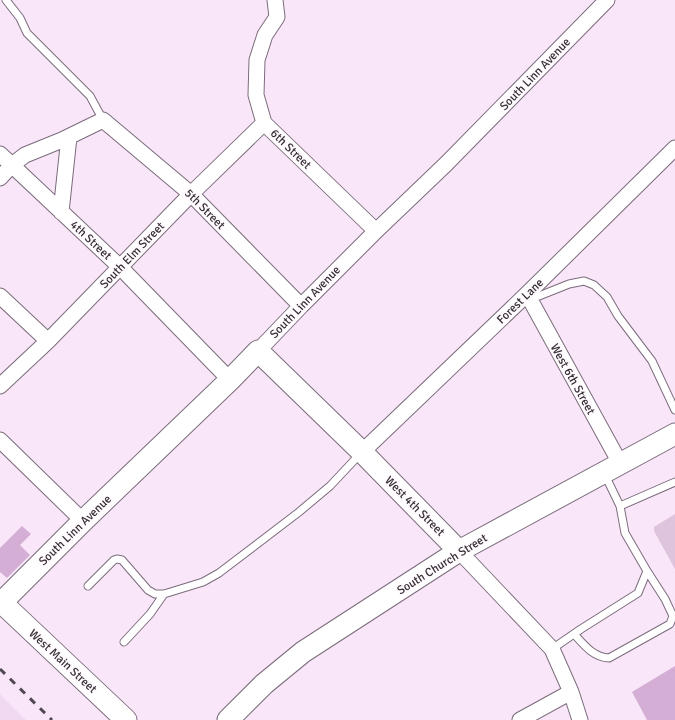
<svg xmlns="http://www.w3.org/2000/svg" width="675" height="720" viewBox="0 0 675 720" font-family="Signika,sans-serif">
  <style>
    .built { fill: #f1daf1 }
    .green { fill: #dec4dd }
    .building { fill: #d5aed5 }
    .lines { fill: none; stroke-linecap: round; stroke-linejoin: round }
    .lane-casing { stroke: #7b6c7b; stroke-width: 9 }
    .street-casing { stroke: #7b6c7b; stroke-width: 17 }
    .secondary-casing { stroke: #7b6c7b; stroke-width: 23 }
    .lane { stroke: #fff; stroke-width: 7 }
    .street { stroke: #fff; stroke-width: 15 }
    .secondary { stroke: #fff; stroke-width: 21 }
    .rail { stroke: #514851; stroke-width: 3; stroke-dasharray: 7 7; stroke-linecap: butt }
    .labels { text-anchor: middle; stroke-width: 4; stroke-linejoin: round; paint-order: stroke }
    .street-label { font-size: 12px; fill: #352e35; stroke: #fefafd }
  </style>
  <rect width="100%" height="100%" fill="#f9e7f9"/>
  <path class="built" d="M 0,694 L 26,720 L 0,720 Z"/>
  <path class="green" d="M 675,514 L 675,569 L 654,531 L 654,527 Z"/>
  <path class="building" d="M 22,526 L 31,534 L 20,545 L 30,555 L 7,578 L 0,572 L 0,548 Z
    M 675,666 L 675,720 L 647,720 L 632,692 Z"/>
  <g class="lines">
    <defs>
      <path id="lane" d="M 6,0 L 20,18 L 27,33 L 90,96 L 103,120
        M 527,294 L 539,296 L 569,284 L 584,281 L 594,285 L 607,297 L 618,316 L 652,361 L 675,410
        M 620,506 L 675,482
        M 88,586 L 114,560 L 117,559 L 122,560 L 148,590 L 155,594 L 164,594 L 203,582 L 219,573 L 299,512 L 330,486 L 361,453
        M 574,634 C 584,645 593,657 609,658 L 670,624 L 673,616 L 665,599 L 647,571
        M 124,642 L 150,614 L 164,594
        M 552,649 L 581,629 L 638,593 L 647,571 L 625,533 L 620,506 L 605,475"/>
      <path id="street" d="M 275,0 L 277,17 L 265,35 L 257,60 L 256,95 L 264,123 L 376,231
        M 0,154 L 120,267 L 230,380
        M 0,178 L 12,165 L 25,155 L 62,140 L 103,120 L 191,194 L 301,306
        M 61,212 L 69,137
        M 527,294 L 620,463
        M 0,296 L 48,341
        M 258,351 L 301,306 L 376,231 L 446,164 L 607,0
        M 0,386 L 48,341 L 191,194 L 264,123
        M 0,440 L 83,521
        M 362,452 L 527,294 L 675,148
        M 459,551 L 552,649 L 571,692 L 580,720
        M 520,720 L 571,692"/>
      <path id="secondary" d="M 0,601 L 126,720
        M 0,604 L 83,521 L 230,380 L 258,351 L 362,452 L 459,551
        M 228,720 L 264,684 L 303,652 L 459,551 L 675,434"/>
    </defs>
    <use href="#lane" class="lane-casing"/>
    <use href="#street" class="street-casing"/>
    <use href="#secondary" class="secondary-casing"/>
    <use href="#lane" class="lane"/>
    <use href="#street" class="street"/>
    <use href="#secondary" class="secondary"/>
    <path class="rail" d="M 0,669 L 52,720"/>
  </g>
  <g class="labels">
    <g class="street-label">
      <text transform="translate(535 74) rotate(-46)" y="4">South Linn Avenue</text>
      <text transform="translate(291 149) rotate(44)" y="4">6th Street</text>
      <text transform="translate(205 209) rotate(45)" y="4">5th Street</text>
      <text transform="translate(91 240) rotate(43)" y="4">4th Street</text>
      <text transform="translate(132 255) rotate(-46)" y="4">South Elm Street</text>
      <text transform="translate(520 301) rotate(-44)" y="4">Forest Lane</text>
      <text transform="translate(305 302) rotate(-46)" y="4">South Linn Avenue</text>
      <text transform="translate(573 379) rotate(61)" y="4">West 6th Street</text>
      <text transform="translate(415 506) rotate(45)" y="4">West 4th Street</text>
      <text transform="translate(75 530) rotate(-44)" y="4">South Linn Avenue</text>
      <text transform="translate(442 564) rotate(-32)" y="4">South Church Street</text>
      <text transform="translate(63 661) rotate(43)" y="4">West Main Street</text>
    </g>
  </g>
</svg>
